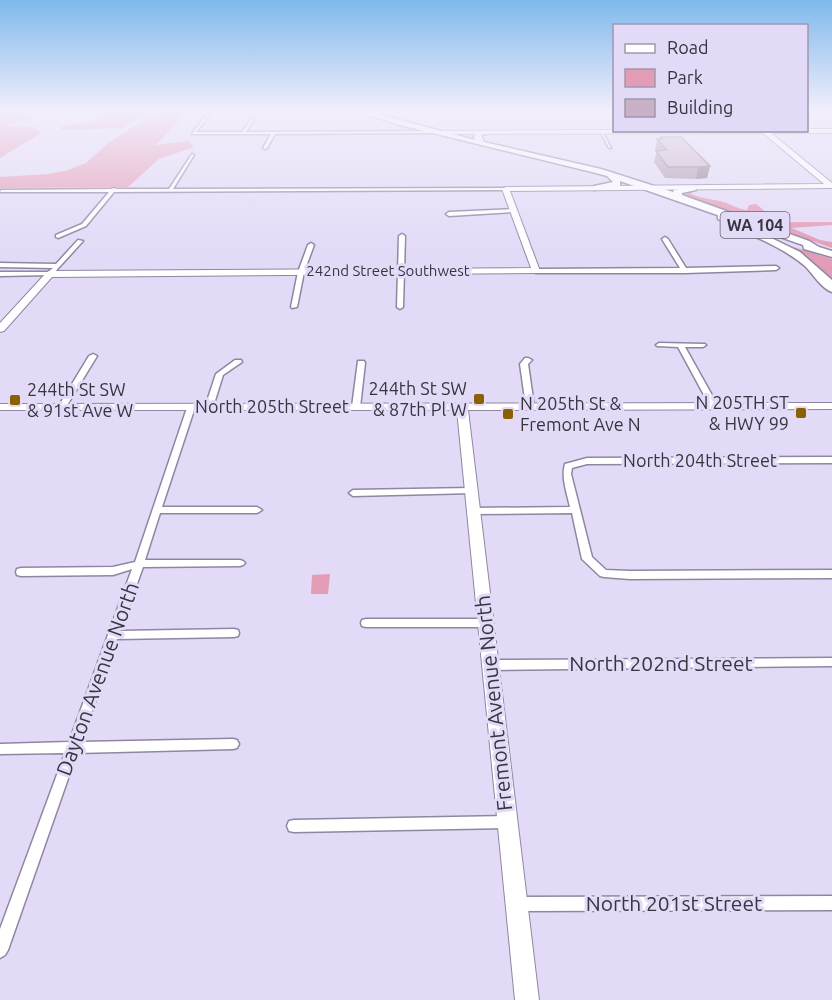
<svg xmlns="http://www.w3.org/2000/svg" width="832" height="1000" viewBox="0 0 832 1000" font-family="Ubuntu,sans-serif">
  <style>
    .green { fill: #e39cb6 }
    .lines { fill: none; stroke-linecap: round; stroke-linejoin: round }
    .street-casing { stroke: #8f86a1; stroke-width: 3 }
    .secondary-casing { stroke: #8f86a1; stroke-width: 2 }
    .primary-casing { stroke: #8f86a1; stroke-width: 3 }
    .highway-casing { stroke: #8f86a1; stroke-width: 3 }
    .street { fill: #fff; fill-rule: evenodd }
    .secondary { fill: #fff; fill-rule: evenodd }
    .primary { fill: #fff; fill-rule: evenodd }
    .highway { fill: #fff; fill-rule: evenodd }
    .wall { fill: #ac98ab }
    .shaded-wall { fill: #8c7c8b }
    .building { fill: #c8b1c7; stroke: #8c7c8b; stroke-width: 1.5 }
    .poi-dot { fill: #896100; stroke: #e3daf7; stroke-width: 2 }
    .labels { text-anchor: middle; stroke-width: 6; stroke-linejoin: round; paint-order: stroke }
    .far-street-label { font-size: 15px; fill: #383540; stroke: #e3daf7 }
    .shield { fill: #e3daf7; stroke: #6b6677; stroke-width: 1.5 }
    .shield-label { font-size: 16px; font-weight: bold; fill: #383540 }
    .poi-label { font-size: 18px; fill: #383540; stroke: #e3daf7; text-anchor: end }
    .street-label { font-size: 18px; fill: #383540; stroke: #e3daf7 }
    .near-street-label { font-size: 21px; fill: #383540; stroke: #e3daf7 }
  </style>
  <rect width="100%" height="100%" fill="#e3daf7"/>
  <path class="green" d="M 0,112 L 39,112 L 27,120 L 4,126 L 33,127 L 41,133 L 0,158 Z
    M 98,112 L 146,112 L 123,128 L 60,130 L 64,125 L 92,122 L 96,119 L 95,114 Z
    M 156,112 L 187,112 L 156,145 L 188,141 L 194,147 L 159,159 L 128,187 L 0,188 L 0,177 L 49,174 L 68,170 L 86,163 L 108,143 Z
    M 691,191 L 691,194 C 701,198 709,199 720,201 C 729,203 737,209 747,210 L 749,205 L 756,204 L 778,222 L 832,222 L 832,225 L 792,228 L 820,240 L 832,242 L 832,248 L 689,198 L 685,195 Z
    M 787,245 L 832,259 L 832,284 L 818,267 Z
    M 330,574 L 328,594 L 311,594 L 312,575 Z"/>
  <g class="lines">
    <defs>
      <path id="street" d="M 206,115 L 209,116 L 196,132 L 242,132 L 253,116 L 255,117 L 246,132 L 435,131 L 437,132 L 435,133 L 275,134 L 267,148 L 265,149 L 263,148 L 271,134 L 192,134 Z
        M 600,131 L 602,131 L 611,148 L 609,148 Z
        M 192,154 L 194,155 L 173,189 L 506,188 L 508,189 L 506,190 L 114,192 L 86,226 L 58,238 L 56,237 L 56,235 L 82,224 L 109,192 L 0,192 L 1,190 L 111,189 L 114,188 L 116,189 L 169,189 Z
        M 515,209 L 515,211 L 513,212 L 449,216 L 446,214 L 449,212 Z
        M 402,234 L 405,236 L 403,307 L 400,309 L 397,307 L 399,236 Z
        M 665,237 L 668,239 L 686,268 L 776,266 L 779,268 L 776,270 L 685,273 L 536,273 L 533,271 L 536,269 L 680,268 L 662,239 Z
        M 78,240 L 83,241 L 52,275 L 0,276 L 0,272 L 48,272 L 53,268 L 0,267 L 0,263 L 56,264 Z
        M 311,243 L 314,245 L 304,272 L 297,307 L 292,308 L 291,307 L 298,272 L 308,245 Z
        M 659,343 L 705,344 L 706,345 L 703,347 L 685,347 L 718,406 L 717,408 L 714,408 L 710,406 L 678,347 L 657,346 L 656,345 Z
        M 93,354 L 97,356 L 66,407 L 65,409 L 59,409 L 58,407 L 89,356 Z
        M 525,358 L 528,358 L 532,360 L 528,364 L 534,406 L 530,408 L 526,406 L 520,364 Z
        M 235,360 L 241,360 L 242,362 L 223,375 L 213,407 L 212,409 L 206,409 L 205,407 L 216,374 Z
        M 358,361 L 364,361 L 365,363 L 360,407 L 356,409 L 352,407 Z
        M 188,405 L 194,405 L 195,407 L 162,507 L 257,507 L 262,510 L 257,513 L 160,513 L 145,560 L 240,560 L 243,561 L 245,563 L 243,565 L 240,566 L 143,567 L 120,631 L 234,629 L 238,630 L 239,633 L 238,636 L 234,637 L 117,639 L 81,742 L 233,739 L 237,740 L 239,744 L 237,748 L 233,749 L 77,753 L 8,950 L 5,955 L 0,958 L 0,929 L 65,753 L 0,754 L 0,744 L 69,742 L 132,569 L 113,575 L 21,576 L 17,575 L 16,572 L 17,569 L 21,568 L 113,567 L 135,562 Z
        M 832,457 L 832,463 L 587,464 L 572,468 L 571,474 L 592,557 L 606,570 L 630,571 L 832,570 L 832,578 L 630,579 L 604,577 L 600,576 L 582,559 L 572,513 L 473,514 L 468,511 L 473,508 L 570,507 C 567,493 561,478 565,464 L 587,458 Z
        M 471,488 L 474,489 L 475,491 L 474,493 L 353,496 L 349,493 L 353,490 Z
        M 366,619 L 485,619 L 489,620 L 490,623 L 489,626 L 485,627 L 366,627 L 362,626 L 361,623 L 362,620 Z
        M 832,658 L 832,666 L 490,670 L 486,668 L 484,665 L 486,662 L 490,660 Z
        M 507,816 L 512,817 L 514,822 L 512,827 L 507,828 L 294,832 L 289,831 L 287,826 L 289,821 L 294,820 Z
        M 832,896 L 832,910 L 516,911 L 511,909 L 509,904 L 511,899 L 516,897 Z"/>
      <path id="secondary" d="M 806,129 L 832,129 L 832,133 L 771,133 L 832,183 L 832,188 L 510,191 L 540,271 L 539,273 L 52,277 L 4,331 L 0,332 L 0,323 L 47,272 L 50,271 L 531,268 L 502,189 L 506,187 L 824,184 L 763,133 L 435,134 L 433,131 Z
        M 832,403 L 832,409 L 468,410 L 539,1000 L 515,1000 L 457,410 L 0,410 L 0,404 Z"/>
      <path id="primary" d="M 361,112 L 370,112 L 475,140 L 474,137 L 476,133 L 491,131 L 491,133 L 481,135 L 484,142 L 601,169 L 673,192 L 674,190 L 696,186 L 696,190 L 682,193 L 682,195 L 809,241 L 819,247 L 832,251 L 832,257 L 804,249 L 803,245 L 620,181 L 620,186 L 594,190 L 594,186 L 613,182 L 607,176 L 596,173 L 396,124 Z"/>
      <path id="highway" d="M 722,214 L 800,252 L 832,280 L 832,292 C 822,289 813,274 805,266 C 780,245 747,234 718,219 L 718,215 Z"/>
    </defs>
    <use href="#street" class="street-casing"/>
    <use href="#secondary" class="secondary-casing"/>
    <use href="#primary" class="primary-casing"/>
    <use href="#highway" class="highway-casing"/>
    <use href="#street" class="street"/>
    <use href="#secondary" class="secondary"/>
    <use href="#primary" class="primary"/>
    <use href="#highway" class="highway"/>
  </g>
  <path class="wall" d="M 661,137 L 710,166 L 707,178 L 696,179 L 665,178 L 654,162 L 657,151 L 655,149 L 657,139 L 660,139 Z"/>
  <path class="shaded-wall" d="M 710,166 L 707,178 L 696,179 L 698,167 Z"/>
  <path class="building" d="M 661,137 L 681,137 L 710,166 L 698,167 L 668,167 L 656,151 L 667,150 L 657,139 L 662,139 Z"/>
  <linearGradient id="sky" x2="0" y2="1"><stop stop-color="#7eb9ec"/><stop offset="0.44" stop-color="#f2eefb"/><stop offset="1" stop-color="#f2eefb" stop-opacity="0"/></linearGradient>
  <rect width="832" height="252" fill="url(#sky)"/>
  <g class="poi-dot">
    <rect x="473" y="393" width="12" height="12" rx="3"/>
    <rect x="9" y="394" width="12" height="12" rx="3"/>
    <rect x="795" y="407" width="12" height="12" rx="3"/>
    <rect x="502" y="408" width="12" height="12" rx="3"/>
  </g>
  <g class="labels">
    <g class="far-street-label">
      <text x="388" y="276">242nd Street Southwest</text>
    </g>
    <rect class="shield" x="720.5" y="212" width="69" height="26" rx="4.5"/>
    <g class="shield-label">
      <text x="755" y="231">WA 104</text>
    </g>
    <g class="poi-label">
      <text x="467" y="395">244th St SW<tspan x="467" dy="21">&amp; 87th Pl W</tspan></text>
      <text x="27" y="396" text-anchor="start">244th St SW<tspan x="27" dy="21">&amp; 91st Ave W</tspan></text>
      <text x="789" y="409">N 205TH ST<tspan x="789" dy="21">&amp; HWY 99</tspan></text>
      <text x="520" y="410" text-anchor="start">N 205th St &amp;<tspan x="520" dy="21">Fremont Ave N</tspan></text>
    </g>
    <g class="street-label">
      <text x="272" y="413">North 205th Street</text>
      <text x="700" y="467">North 204th Street</text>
    </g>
    <g class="near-street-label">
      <text x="661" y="671">North 202nd Street</text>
      <text transform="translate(98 679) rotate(-70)" y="7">Dayton Avenue North</text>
      <text transform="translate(494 703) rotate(-96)" y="7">Fremont Avenue North</text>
      <text x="674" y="911">North 201st Street</text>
    </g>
  </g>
  <rect x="613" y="24" width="195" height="108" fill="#e3daf7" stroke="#9f98ae" stroke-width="1.5"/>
  <rect x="625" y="44" width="30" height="9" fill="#ffffff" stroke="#9f98ae" stroke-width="1.5"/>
  <text x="667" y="54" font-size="18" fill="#383540">Road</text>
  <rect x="625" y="69" width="30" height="18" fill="#e39cb6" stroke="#9f98ae" stroke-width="1.5"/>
  <text x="667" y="84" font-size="18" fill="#383540">Park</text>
  <rect x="625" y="99" width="30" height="18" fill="#c8b1c7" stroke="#9f98ae" stroke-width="1.5"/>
  <text x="667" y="114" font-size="18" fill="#383540">Building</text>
</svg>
